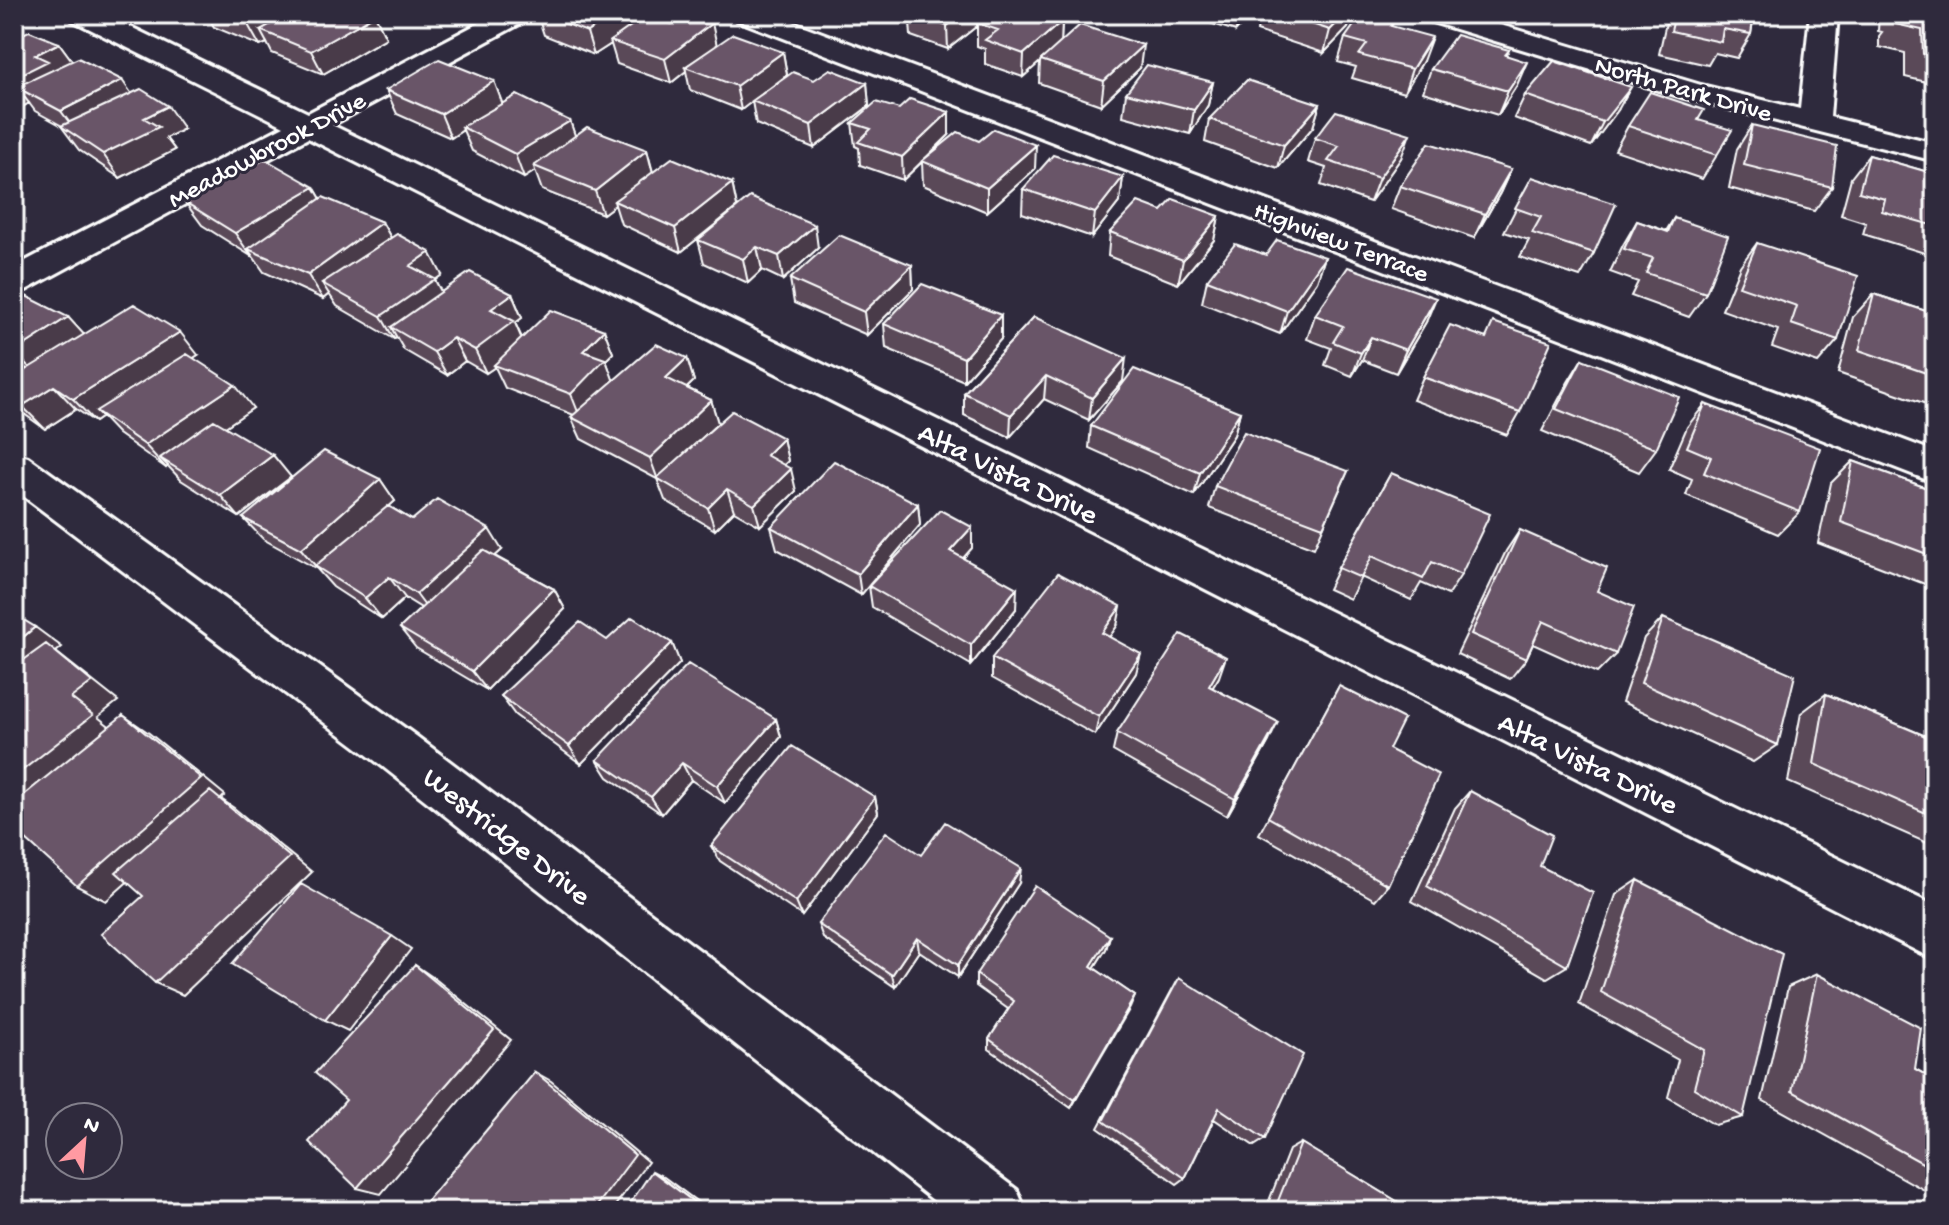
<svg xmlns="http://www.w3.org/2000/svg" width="1949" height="1225" viewBox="0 0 1949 1225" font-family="'Gochi Hand',sans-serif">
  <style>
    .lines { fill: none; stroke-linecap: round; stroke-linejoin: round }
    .minor-casing { stroke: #fff; stroke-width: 6 }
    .minor { fill: #2f2a3d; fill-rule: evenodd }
    .wall { fill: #5a4859; stroke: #fff; stroke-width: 2 }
    .shaded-wall { fill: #4a3b49; stroke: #fff; stroke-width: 2 }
    .building { fill: #695468; stroke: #fff; stroke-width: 2 }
    .labels { text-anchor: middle; stroke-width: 6; stroke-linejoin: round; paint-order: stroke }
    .far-street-label { font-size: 26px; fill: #fff; stroke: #2f2a3d }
    .street-label { font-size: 30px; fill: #fff; stroke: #2f2a3d }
  </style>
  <rect width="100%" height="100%" fill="#2f2a3d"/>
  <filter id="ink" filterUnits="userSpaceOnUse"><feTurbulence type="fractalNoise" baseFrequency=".0125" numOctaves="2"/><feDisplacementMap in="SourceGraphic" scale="16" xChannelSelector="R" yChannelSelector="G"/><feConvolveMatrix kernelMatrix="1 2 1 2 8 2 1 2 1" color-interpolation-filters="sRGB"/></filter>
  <g filter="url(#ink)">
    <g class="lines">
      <defs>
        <path id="minor" d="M 68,14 L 104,14 L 308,113 L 496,14 L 531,14 L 527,20 L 332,125 L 1935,906 L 1935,960 L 1148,560 L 308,138 L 26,290 L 14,293 L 14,267 L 284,126 L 72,20 Z
          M 733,14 L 772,14 L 1935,452 L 1935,483 L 737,20 Z
          M 1421,14 L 1464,14 L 1701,85 L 1800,109 L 1810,14 L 1838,14 L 1830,117 L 1935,143 L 1935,161 L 1681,97 L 1425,20 Z
          M 14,453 L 28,457 L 416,736 L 1017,1190 L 1026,1211 L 947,1211 L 382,766 L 14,489 Z"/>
      </defs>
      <use href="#minor" class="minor-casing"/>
      <use href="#minor" class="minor"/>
    </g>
    <path class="wall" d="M 184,14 L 374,14 L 386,38 L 323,74 L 272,53 L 267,43 L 260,46 L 214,27 L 208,17 L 201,21 Z
      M 537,14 L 631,14 L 633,24 L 717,45 L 783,52 L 787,75 L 768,89 L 814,80 L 867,83 L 869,106 L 814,148 L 756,124 L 752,101 L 741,110 L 690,90 L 686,71 L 671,83 L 617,64 L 611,44 L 594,55 L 544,35 Z
      M 851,14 L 890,14 L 880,22 Z
      M 906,14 L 1053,14 L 1053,18 L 1062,21 L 1061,42 L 1140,68 L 1101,105 L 1039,83 L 1040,62 L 1023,77 L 985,64 L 985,49 L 977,46 L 977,26 L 948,49 L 911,36 L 910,22 L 906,20 Z
      M 1180,14 L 1252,14 L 1236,31 Z
      M 1260,14 L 1352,14 L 1348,28 L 1324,53 L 1257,31 Z
      M 1670,14 L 1754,14 L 1751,34 L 1737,58 L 1715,53 L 1708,65 L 1659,54 L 1667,18 Z
      M 1879,14 L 1935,14 L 1935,84 L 1905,77 L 1905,53 L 1879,47 L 1879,36 L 1882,32 L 1878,31 Z
      M 14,24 L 22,35 L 59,43 L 72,61 L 131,93 L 184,129 L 166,138 L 175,150 L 120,178 L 79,150 L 61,126 L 62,126 L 35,111 L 29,103 L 14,112 Z
      M 1394,27 L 1423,61 L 1404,93 L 1352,78 L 1356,67 L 1338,62 L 1345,38 Z
      M 1509,50 L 1506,56 L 1517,85 L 1498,115 L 1423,92 L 1431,69 Z
      M 494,81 L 502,104 L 570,121 L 575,136 L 647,150 L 653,172 L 732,183 L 737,207 L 681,252 L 621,224 L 615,205 L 603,214 L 542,190 L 535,171 L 524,178 L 472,151 L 463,130 L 451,138 L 397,114 L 386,90 Z
      M 1213,82 L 1208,105 L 1190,134 L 1123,116 L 1126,93 Z
      M 1525,95 L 1618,110 L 1591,146 L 1514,118 Z
      M 1320,104 L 1313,127 L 1278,168 L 1205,142 L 1209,119 Z
      M 1698,120 L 1717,155 L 1702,179 L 1615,150 L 1628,126 Z
      M 852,123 L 949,135 L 929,156 L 1035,169 L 987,212 L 923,185 L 922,162 L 903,180 L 860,165 L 859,148 L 855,146 Z
      M 1752,125 L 1832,187 L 1814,211 L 1729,188 L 1737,149 Z
      M 1315,138 L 1401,158 L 1370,202 L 1321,185 L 1326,168 L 1308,162 Z
      M 1869,155 L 1935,174 L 1934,256 L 1863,234 L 1866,223 L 1841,215 L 1851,178 Z
      M 1511,169 L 1500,193 L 1474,238 L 1391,209 L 1400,186 Z
      M 1123,177 L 1120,201 L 1092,237 L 1022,213 L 1023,189 Z
      M 1532,177 L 1594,253 L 1580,277 L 1520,257 L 1529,240 L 1504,232 Z
      M 314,187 L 321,199 L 382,222 L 391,238 L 442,275 L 435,280 L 441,292 L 512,294 L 522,318 L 515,323 L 522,338 L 604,330 L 613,353 L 606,360 L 613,380 L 687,358 L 694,381 L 687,388 L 711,400 L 718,423 L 699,441 L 783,438 L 788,461 L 784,465 L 796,491 L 760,526 L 734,511 L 715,530 L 665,500 L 657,479 L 581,439 L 571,417 L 574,415 L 505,388 L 495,367 L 486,373 L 465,361 L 447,375 L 404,350 L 397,338 L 394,339 L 337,306 L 329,294 L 323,299 L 264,272 L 252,255 L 251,256 L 202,225 L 185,202 Z
      M 1162,211 L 1219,216 L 1214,240 L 1178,284 L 1108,256 L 1110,232 Z
      M 1674,218 L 1706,293 L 1689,317 L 1631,296 L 1638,282 L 1610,272 L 1623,245 L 1637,221 L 1666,231 Z
      M 698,240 L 818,248 L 783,280 L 762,270 L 748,283 L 704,263 Z
      M 1757,243 L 1838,340 L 1818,363 L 1772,347 L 1778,330 L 1722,310 L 1740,266 Z
      M 1266,255 L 1325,257 L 1317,281 L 1280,334 L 1202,303 L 1207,280 Z
      M 912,265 L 913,289 L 867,335 L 794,303 L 790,279 Z
      M 14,290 L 84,335 L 198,355 L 193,358 L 253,408 L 225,427 L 291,477 L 239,517 L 181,480 L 168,466 L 166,468 L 118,434 L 102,417 L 95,422 L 76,409 L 45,429 L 20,411 L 14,405 L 14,377 L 27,369 L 14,362 Z
      M 1874,294 L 1935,314 L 1935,407 L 1838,373 L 1853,317 Z
      M 1315,315 L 1426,322 L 1396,373 L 1362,360 L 1352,376 L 1325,365 L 1331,348 L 1307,339 Z
      M 1034,317 L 1123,381 L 1089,420 L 1044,399 L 1010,437 L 964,415 L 964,393 Z
      M 884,324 L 1001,339 L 964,381 L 886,348 Z
      M 1582,359 L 1656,449 L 1639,472 L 1542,431 L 1568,382 Z
      M 1423,377 L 1520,412 L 1507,435 L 1413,400 Z
      M 1705,404 L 1800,512 L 1778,534 L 1686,495 L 1692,479 L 1669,469 L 1687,427 Z
      M 1240,412 L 1234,435 L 1194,495 L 1089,448 L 1091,426 Z
      M 1853,461 L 1935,491 L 1935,582 L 1930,586 L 1818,543 L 1831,483 Z
      M 1348,471 L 1314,548 L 1209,508 L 1215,486 Z
      M 1391,473 L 1461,575 L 1448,595 L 1421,583 L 1411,600 L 1361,577 L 1350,599 L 1328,589 L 1338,568 Z
      M 380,479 L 395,501 L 389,506 L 412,520 L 502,550 L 495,556 L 554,589 L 565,609 L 487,690 L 416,648 L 400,628 L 421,608 L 405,598 L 382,619 L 333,587 L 317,569 L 263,539 L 243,518 Z
      M 918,504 L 920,525 L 861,595 L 777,549 L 771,527 Z
      M 1520,530 L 1597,591 L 1616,654 L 1597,673 L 1533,644 L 1526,659 L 1510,679 L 1457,654 L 1506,551 Z
      M 972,548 L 962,559 L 1016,609 L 971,665 L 872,607 L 869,586 Z
      M 1663,618 L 1778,745 L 1753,762 L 1622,702 L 1644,638 Z
      M 1117,626 L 1109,637 L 1136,673 L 1095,735 L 992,678 L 992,658 Z
      M 607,640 L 672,643 L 680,663 L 581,764 L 515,715 L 501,696 Z
      M 1219,677 L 1212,688 L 1269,741 L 1227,816 L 1113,751 L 1117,733 Z
      M 1339,686 L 1388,885 L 1375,900 L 1259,834 Z
      M 1826,694 L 1935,740 L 1935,841 L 1929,844 L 1788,782 L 1801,713 Z
      M 776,719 L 781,737 L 725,803 L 691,780 L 662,814 L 608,777 L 597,760 Z
      M 1470,791 L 1540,866 L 1567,966 L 1547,978 L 1412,901 L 1455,808 Z
      M 875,797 L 878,813 L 802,916 L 720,861 L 711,846 Z
      M 921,855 L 1019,883 L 958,977 L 919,951 L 895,987 L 823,938 L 818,924 Z
      M 1638,880 L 1743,1117 L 1715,1125 L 1668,1097 L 1678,1060 L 1579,1004 L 1616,895 Z
      M 1110,936 L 1106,949 L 1094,968 L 1135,996 L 1071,1108 L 989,1049 L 989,1039 L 1008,1009 L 976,986 L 976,974 Z
      M 1817,974 L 1915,1069 L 1935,1080 L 1935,1191 L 1928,1192 L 1762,1100 L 1788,987 Z
      M 1172,990 L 1265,1139 L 1254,1146 L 1214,1119 L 1185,1178 L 1177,1184 L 1098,1128 Z
      M 1301,1143 L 1413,1211 L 1265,1211 L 1289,1150 Z"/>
    <path class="shaded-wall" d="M 197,14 L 206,14 L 208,17 L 201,21 Z
      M 265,14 L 307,14 L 260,30 L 267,43 L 260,46 L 247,23 Z
      M 612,14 L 631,14 L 635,29 L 610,41 L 611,44 L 594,55 L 587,32 Z
      M 879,14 L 890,14 L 880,22 Z
      M 962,14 L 987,14 L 987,18 L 977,23 L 977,26 L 948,49 L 947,26 Z
      M 1239,14 L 1252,14 L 1236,31 Z
      M 1346,14 L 1352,14 L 1348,28 L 1324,53 L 1330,30 Z
      M 375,15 L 386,38 L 323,74 L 311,51 Z
      M 1062,21 L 1061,45 L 1041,60 L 1040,62 L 1023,77 L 1024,54 Z
      M 712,23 L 717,46 L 685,67 L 686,71 L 671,83 L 665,59 Z
      M 14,24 L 24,39 L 14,43 Z
      M 1432,37 L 1423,61 L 1404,93 L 1412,69 Z
      M 59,43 L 76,66 L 16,87 L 29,103 L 14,112 L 14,78 L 35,55 Z
      M 1143,45 L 1140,68 L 1101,105 L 1104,81 Z
      M 783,52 L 787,75 L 741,110 L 736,86 Z
      M 1527,62 L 1517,85 L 1498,115 L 1508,91 Z
      M 122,80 L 138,103 L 78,134 L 61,111 Z
      M 494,81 L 503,105 L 462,127 L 463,130 L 451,138 L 441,114 Z
      M 1213,82 L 1208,105 L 1190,134 L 1194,110 Z
      M 867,83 L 869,106 L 814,148 L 811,125 Z
      M 1631,87 L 1618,110 L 1591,146 L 1603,122 Z
      M 1320,104 L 1313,127 L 1278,168 L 1284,145 Z
      M 168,106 L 184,129 L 166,138 L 175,150 L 120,178 L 103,154 L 144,118 Z
      M 949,112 L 949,135 L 903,180 L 902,157 Z
      M 570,121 L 578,144 L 534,166 L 535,171 L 524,178 L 515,154 Z
      M 1410,134 L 1401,158 L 1370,202 L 1379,178 Z
      M 1036,145 L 1035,169 L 987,212 L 987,188 Z
      M 647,150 L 653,174 L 614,201 L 615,205 L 603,214 L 595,191 Z
      M 1511,169 L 1500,193 L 1474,238 L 1485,214 Z
      M 1123,177 L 1120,201 L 1092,237 L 1095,213 Z
      M 732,183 L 737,207 L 681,252 L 675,228 Z
      M 314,187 L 328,211 L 248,249 L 252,255 L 251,256 L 235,233 Z
      M 1219,216 L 1214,240 L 1178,284 L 1183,260 Z
      M 382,222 L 395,245 L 322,283 L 329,294 L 323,299 L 308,275 Z
      M 815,225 L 818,248 L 783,280 L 779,256 Z
      M 757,247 L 762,270 L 748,283 L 743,259 Z
      M 430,252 L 442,275 L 435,280 L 447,303 L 391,327 L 397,338 L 394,339 L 381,316 L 410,266 Z
      M 1325,257 L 1317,281 L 1280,334 L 1287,311 Z
      M 912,265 L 913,289 L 867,335 L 864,312 Z
      M 512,294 L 522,318 L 515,323 L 524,344 L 494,365 L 495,367 L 486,373 L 475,350 L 491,309 Z
      M 1436,298 L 1426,322 L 1396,373 L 1406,350 Z
      M 1001,315 L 1001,339 L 964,381 L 964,358 Z
      M 68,317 L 89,340 L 37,375 L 14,352 Z
      M 604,330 L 613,353 L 606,360 L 614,382 L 580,417 L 571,394 L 583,351 Z
      M 180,332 L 198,355 L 104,416 L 96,411 L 102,417 L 95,422 L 73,399 Z
      M 1371,337 L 1362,360 L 1352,376 L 1361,353 Z
      M 453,338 L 465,361 L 447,375 L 434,352 Z
      M 687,358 L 694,381 L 673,401 L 666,378 Z
      M 1126,358 L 1123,381 L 1089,420 L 1092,398 Z
      M 1046,376 L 1044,399 L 1010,437 L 1011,415 Z
      M 235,385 L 253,408 L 171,464 L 160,458 L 168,466 L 166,468 L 145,445 Z
      M 54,386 L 76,409 L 45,429 L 22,406 Z
      M 711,400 L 718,423 L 658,480 L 650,458 Z
      M 1240,412 L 1234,435 L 1194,495 L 1200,473 Z
      M 783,438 L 788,461 L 771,477 L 766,455 Z
      M 273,455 L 291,477 L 239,517 L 220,495 Z
      M 791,469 L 796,491 L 760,526 L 754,505 Z
      M 380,479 L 395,501 L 319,570 L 301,549 Z
      M 727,489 L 734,511 L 715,530 L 708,508 Z
      M 918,504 L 920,525 L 861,595 L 858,574 Z
      M 972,527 L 972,548 L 950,573 L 950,551 Z
      M 489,529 L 502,550 L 431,614 L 416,594 Z
      M 389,577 L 405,598 L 382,619 L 365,598 Z
      M 1017,588 L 1016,609 L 971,665 L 971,645 Z
      M 554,589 L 565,609 L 487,690 L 472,671 Z
      M 1121,606 L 1117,626 L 1098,653 L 1102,633 Z
      M 35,627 L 62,647 L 56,652 L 118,701 L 98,717 L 119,734 L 31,804 L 14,795 L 14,645 Z
      M 672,643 L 680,663 L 581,764 L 569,746 Z
      M 1141,654 L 1136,673 L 1095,735 L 1099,717 Z
      M 1226,657 L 1219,677 L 1202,705 L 1209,686 Z
      M 123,715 L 149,733 L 225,795 L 221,799 L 234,808 L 312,872 L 183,995 L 155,983 L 220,799 L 106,901 L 77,886 Z
      M 776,719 L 781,737 L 725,803 L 717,786 Z
      M 1278,722 L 1269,741 L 1227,816 L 1235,799 Z
      M 682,763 L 691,780 L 662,814 L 651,797 Z
      M 875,797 L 878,813 L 802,916 L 796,902 Z
      M 1021,868 L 1019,883 L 958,977 L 958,965 Z
      M 392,936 L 411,949 L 348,1031 L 325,1020 Z
      M 1110,936 L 1106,949 L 1087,979 L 1091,966 Z
      M 917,938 L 919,951 L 895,987 L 892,975 Z
      M 415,965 L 434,978 L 511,1040 L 381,1194 L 357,1188 Z
      M 1135,996 L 1130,1008 L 1071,1108 L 1075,1100 Z
      M 535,1072 L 551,1081 L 648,1162 L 611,1211 L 593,1211 Z
      M 652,1171 L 664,1177 L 710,1211 L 706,1211 Z"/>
    <path class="building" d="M 225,14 L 265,14 L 247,23 Z
      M 289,14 L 374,14 L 375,15 L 311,51 L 260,30 Z
      M 541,14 L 616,14 L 587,32 Z
      M 913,14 L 962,14 L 947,26 Z
      M 988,14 L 1044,14 L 1043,15 L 1062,21 L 1024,54 L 985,40 L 998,30 L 977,23 Z
      M 1281,14 L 1346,14 L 1330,30 Z
      M 1362,14 L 1389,14 L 1398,16 L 1391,26 L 1432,37 L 1412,69 L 1359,55 L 1367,44 L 1345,38 Z
      M 1675,14 L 1754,14 L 1751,34 L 1723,29 L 1721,42 L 1671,31 Z
      M 1895,14 L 1935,21 L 1935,56 L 1923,54 L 1922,30 L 1895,24 Z
      M 686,15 L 712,23 L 665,59 L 610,41 L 645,16 L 672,24 Z
      M 1080,25 L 1143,45 L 1104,81 L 1041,60 Z
      M 29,31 L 59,43 L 35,55 L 48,61 L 14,78 L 14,38 Z
      M 733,34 L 783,52 L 736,86 L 685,67 Z
      M 1456,35 L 1509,50 L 1505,55 L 1527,62 L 1508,91 L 1431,69 Z
      M 78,58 L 122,80 L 61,111 L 16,87 Z
      M 439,59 L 494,81 L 441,114 L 386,90 Z
      M 1554,61 L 1631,87 L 1603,122 L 1525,95 Z
      M 1147,65 L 1213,82 L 1194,110 L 1126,93 Z
      M 830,69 L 867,83 L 811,125 L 752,101 L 793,72 L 814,80 Z
      M 1247,80 L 1320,104 L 1284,145 L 1209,119 Z
      M 141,89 L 168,106 L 144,118 L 159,127 L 103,154 L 61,126 Z
      M 1650,92 L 1704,110 L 1698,120 L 1732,130 L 1717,155 L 1628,126 Z
      M 517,95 L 570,121 L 515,154 L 462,127 Z
      M 910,99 L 949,112 L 902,157 L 858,142 L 871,129 L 852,123 L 876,102 L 899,109 Z
      M 1336,111 L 1410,134 L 1379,178 L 1328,161 L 1339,146 L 1315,138 Z
      M 1752,125 L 1837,146 L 1832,187 L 1744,165 Z
      M 587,127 L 647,150 L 595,191 L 534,166 Z
      M 994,129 L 1036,145 L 987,188 L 922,161 L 958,132 L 979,141 Z
      M 1429,143 L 1511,169 L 1485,214 L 1400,186 Z
      M 1053,155 L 1123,177 L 1095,213 L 1023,189 Z
      M 1869,155 L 1935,174 L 1935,226 L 1882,211 L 1885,199 L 1859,192 Z
      M 672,158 L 732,183 L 675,228 L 614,201 Z
      M 265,159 L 314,187 L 235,233 L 185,202 Z
      M 1532,177 L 1616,204 L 1594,253 L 1532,233 L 1541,217 L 1515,208 Z
      M 323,197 L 382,222 L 308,275 L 248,249 Z
      M 750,197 L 815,225 L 779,256 L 757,247 L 743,259 L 698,240 Z
      M 1173,199 L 1219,216 L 1183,260 L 1110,232 L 1138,202 L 1162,211 Z
      M 1674,218 L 1728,236 L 1706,293 L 1646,273 L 1653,258 L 1624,249 L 1637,221 L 1668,232 Z
      M 397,234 L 430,252 L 410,266 L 435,279 L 381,316 L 322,283 Z
      M 839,235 L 912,265 L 864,312 L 790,279 Z
      M 1277,240 L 1325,257 L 1287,311 L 1207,280 L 1235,244 L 1266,255 Z
      M 1757,243 L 1858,276 L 1838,340 L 1791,324 L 1797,306 L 1739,286 Z
      M 1348,267 L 1436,298 L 1406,350 L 1371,337 L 1361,353 L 1333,342 L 1343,326 L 1315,315 Z
      M 470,272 L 512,294 L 491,309 L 514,321 L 475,350 L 453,338 L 434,352 L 391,327 Z
      M 922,284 L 1001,315 L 964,358 L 884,324 Z
      M 14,290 L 68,317 L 14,352 Z
      M 1874,294 L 1935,314 L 1935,376 L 1859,350 Z
      M 134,304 L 180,332 L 73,399 L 54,386 L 22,406 L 14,400 L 14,377 Z
      M 551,310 L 604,330 L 583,351 L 605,359 L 571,394 L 494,365 Z
      M 1034,317 L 1126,358 L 1092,398 L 1046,376 L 1011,415 L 964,393 Z
      M 1493,322 L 1551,342 L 1520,412 L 1423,377 L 1450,325 L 1486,338 Z
      M 656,344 L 687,358 L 666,378 L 711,400 L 650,458 L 571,417 Z
      M 187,354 L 235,385 L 145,445 L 96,411 Z
      M 1582,359 L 1679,397 L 1656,449 L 1556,409 Z
      M 1134,369 L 1240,412 L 1200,473 L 1091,426 Z
      M 1705,404 L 1820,448 L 1800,512 L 1704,473 L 1711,457 L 1687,447 Z
      M 732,411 L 783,438 L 766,455 L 791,469 L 754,505 L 727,489 L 708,508 L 657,478 Z
      M 214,420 L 273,455 L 220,495 L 160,458 Z
      M 1244,432 L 1348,471 L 1323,527 L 1215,486 Z
      M 324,451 L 380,479 L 301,549 L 243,518 Z
      M 834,461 L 918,504 L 858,574 L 771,527 Z
      M 1853,461 L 1935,491 L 1935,557 L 1841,522 Z
      M 1391,473 L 1490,514 L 1461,575 L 1432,562 L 1423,579 L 1372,556 L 1361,578 L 1338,568 Z
      M 437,499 L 489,529 L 416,594 L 389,577 L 365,598 L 315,566 L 388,506 L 412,520 Z
      M 940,510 L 972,527 L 950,551 L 1017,588 L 971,645 L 869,586 Z
      M 1520,530 L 1607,568 L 1597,591 L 1634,607 L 1616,654 L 1543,621 L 1526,659 L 1471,634 Z
      M 483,550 L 554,589 L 472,671 L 400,628 Z
      M 1058,573 L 1121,606 L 1102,633 L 1141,654 L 1099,717 L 992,658 Z
      M 14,614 L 35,627 L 14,645 Z
      M 632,617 L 672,643 L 569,746 L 501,696 L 580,622 L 607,640 Z
      M 1663,618 L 1795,675 L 1778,745 L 1641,683 Z
      M 1181,634 L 1226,657 L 1209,686 L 1278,722 L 1235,799 L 1117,733 Z
      M 46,644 L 92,682 L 71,698 L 93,715 L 14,777 L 14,667 Z
      M 688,664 L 776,719 L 717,786 L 682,763 L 651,797 L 597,760 Z
      M 1339,686 L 1404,719 L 1389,749 L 1439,775 L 1388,885 L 1268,817 Z
      M 1826,694 L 1935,740 L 1935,817 L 1814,764 Z
      M 123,715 L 201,778 L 77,886 L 14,829 L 14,803 Z
      M 792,746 L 875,797 L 796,902 L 711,846 Z
      M 210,791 L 290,857 L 155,983 L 101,934 L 143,896 L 116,872 Z
      M 1470,791 L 1552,835 L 1540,866 L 1593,893 L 1567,966 L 1427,886 Z
      M 945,822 L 1021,868 L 958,965 L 917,938 L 892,975 L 818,924 L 886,832 L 921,855 Z
      M 1638,880 L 1782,954 L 1743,1117 L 1694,1088 L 1704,1050 L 1601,992 Z
      M 301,884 L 392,936 L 325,1020 L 232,964 Z
      M 1035,886 L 1110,936 L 1091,966 L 1135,996 L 1075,1100 L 989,1039 L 1014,1001 L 976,974 Z
      M 415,965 L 494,1030 L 357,1188 L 309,1142 L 346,1100 L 315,1073 Z
      M 1817,974 L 1921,1028 L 1915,1069 L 1935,1080 L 1935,1170 L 1792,1091 Z
      M 1179,978 L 1303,1055 L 1265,1139 L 1219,1108 L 1185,1178 L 1103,1121 Z
      M 535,1072 L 635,1155 L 593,1211 L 426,1211 L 422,1207 Z
      M 1301,1143 L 1413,1211 L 1274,1211 Z
      M 652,1171 L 706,1211 L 625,1211 Z"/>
  </g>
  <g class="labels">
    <g class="far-street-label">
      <text transform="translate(1684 87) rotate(16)" y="9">North Park Drive</text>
      <text transform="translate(266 148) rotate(-28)" y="9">Meadowbrook Drive</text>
      <text transform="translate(1342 240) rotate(21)" y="9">Highview Terrace</text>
    </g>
    <g class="street-label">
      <text transform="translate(1009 472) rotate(26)" y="10">Alta Vista Drive</text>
      <text transform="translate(1589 762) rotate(26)" y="10">Alta Vista Drive</text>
      <text transform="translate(508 835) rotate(38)" y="10">Westridge Drive</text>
    </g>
  </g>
  <rect width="1949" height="1225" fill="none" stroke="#2f2a3d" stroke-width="48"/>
  <rect x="24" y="24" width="1901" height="1177" fill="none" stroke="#fff" stroke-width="3" filter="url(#ink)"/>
  <g transform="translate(84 1141) rotate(26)"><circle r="38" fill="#2f2a3d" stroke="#827f8b" stroke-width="2"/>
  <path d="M0-6L14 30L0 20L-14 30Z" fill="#ff9aa2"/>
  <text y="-12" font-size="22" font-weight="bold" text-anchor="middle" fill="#ffffff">N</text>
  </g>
</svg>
